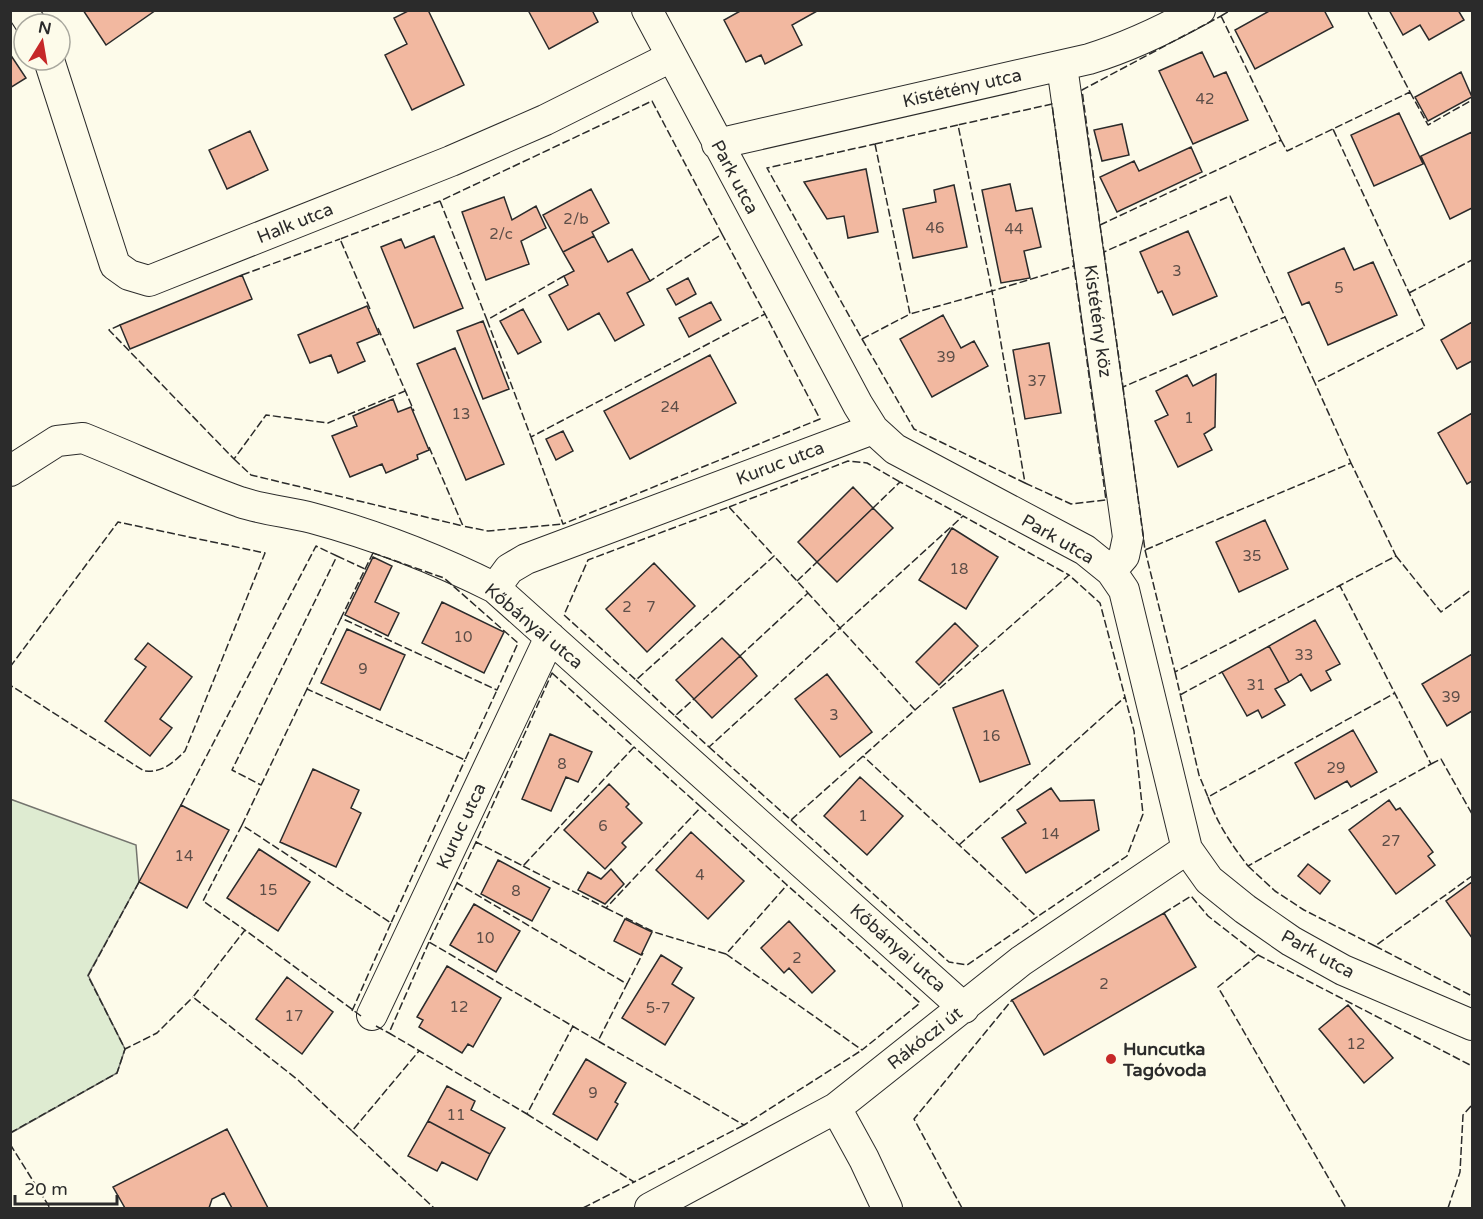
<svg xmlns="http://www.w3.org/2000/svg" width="1483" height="1219" viewBox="0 0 1483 1219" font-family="'Varela Round',sans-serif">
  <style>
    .green { fill: #deebd1; stroke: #74746e; stroke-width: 1.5 }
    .building { fill: #f2b8a0; stroke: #2b2b2b; stroke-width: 1.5 }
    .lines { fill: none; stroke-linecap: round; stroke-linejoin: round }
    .minor-casing { stroke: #2b2b2b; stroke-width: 32 }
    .minor { stroke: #fdfbea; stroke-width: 30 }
    .fence { stroke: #2b2b2b; stroke-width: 1.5; stroke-dasharray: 8 3; stroke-linecap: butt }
    .poi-dot { fill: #c62828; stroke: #fdfbea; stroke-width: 2 }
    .labels { text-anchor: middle; stroke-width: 4.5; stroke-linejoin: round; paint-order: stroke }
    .number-label { font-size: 15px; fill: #5d4e48 }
    .street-label { font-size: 18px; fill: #2b2b2b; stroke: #fdfbea }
    .poi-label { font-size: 18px; font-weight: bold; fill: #2b2b2b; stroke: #fdfbea; text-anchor: start }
  </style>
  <rect width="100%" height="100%" fill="#fdfbea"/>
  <path class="green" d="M 10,799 L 136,845 L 139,882 L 88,975 L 125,1049 L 117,1073 L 11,1133 Z"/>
  <path class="building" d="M 83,10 L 156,10 L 106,45 Z
    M 410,10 L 428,10 L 464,85 L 412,110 L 385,55 L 407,44 L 394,18 Z
    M 531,10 L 592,10 L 598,22 L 549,49 L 529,12 Z
    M 742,10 L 819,10 L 792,25 L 802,45 L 765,64 L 761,55 L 746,62 L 724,20 Z
    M 1271,10 L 1324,10 L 1333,27 L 1255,69 L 1235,30 Z
    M 1389,10 L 1458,10 L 1464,20 L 1429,40 L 1420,25 L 1403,35 Z
    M 1202,52 L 1214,77 L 1226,72 L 1248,120 L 1193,144 L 1159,71 Z
    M 10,54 L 26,78 L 10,88 Z
    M 1461,72 L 1472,97 L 1428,121 L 1415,97 Z
    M 1399,113 L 1423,164 L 1374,186 L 1351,135 Z
    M 1122,124 L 1129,155 L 1102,161 L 1094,130 Z
    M 250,131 L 268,170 L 227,189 L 209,150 Z
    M 1472,132 L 1472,208 L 1450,219 L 1421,156 Z
    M 1191,147 L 1202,172 L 1117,212 L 1100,177 L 1134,161 L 1139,171 Z
    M 866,169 L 878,232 L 848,238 L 844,216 L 827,219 L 804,182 Z
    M 1010,184 L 1016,211 L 1032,208 L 1041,247 L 1024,251 L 1030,278 L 1001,283 L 982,190 Z
    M 954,185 L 967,247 L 913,258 L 903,209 L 936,202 L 934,190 Z
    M 591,189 L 609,223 L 592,232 L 594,236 L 563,252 L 543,215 Z
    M 504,197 L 512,220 L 536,206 L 546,228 L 521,241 L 529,264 L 486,280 L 462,212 Z
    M 1188,231 L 1217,296 L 1173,315 L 1162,291 L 1158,293 L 1140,252 Z
    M 434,236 L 463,308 L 414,328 L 381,247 L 401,239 L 405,248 Z
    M 594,236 L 608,262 L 632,249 L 650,281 L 627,293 L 644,325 L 615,341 L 599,313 L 568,330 L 549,295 L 568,285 L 564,276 L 574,271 L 563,252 Z
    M 1344,248 L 1354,270 L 1373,262 L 1397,315 L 1328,345 L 1309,302 L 1302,305 L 1288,273 Z
    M 242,275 L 252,299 L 130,349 L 120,325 Z
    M 688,278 L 696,294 L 676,305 L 667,289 Z
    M 711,302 L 721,320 L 689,337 L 679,318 Z
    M 367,306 L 379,334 L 357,343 L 365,361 L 338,373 L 331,355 L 310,363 L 298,335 Z
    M 523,309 L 541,342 L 518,354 L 500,321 Z
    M 943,315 L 961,348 L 974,341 L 988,366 L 932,397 L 900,339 Z
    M 483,321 L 509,389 L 483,399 L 457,331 Z
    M 1472,322 L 1472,361 L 1457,369 L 1441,340 Z
    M 1049,343 L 1061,413 L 1025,419 L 1013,350 Z
    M 455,348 L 504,464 L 466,480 L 417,364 Z
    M 710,355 L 736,403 L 630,459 L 604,411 Z
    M 1216,374 L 1215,427 L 1204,434 L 1212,450 L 1178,467 L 1155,421 L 1168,415 L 1156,391 L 1187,375 L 1193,386 Z
    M 393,399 L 398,412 L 411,407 L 429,450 L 417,455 L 418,459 L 386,473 L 382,464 L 350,477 L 332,436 L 357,426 L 353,416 Z
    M 1472,413 L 1472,481 L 1467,484 L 1438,433 Z
    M 563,431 L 573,451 L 556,460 L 546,439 Z
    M 853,487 L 873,508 L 817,562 L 798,542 Z
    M 873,508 L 893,528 L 837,582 L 817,562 Z
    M 1265,520 L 1288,569 L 1239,592 L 1216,542 Z
    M 952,528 L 998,557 L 966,609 L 919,580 Z
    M 373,557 L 392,566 L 375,602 L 399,613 L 388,636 L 345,615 Z
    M 654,563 L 695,606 L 647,652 L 606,609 Z
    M 442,602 L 504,632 L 484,673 L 422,643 Z
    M 1315,620 L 1340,664 L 1326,671 L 1331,680 L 1311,691 L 1301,674 L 1289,682 L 1269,646 Z
    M 955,623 L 978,646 L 939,685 L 916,662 Z
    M 347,629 L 405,655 L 380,710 L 321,683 Z
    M 722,638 L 740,656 L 694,699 L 676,680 Z
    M 148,643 L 192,677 L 160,719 L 172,728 L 150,756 L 105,721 L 146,667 L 135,659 Z
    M 1269,646 L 1289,682 L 1275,689 L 1285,705 L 1262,718 L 1258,710 L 1247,716 L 1222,672 Z
    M 1472,654 L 1472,711 L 1447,726 L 1422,684 Z
    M 740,656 L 757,676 L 712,718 L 694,699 Z
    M 827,674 L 872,732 L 840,757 L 795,699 Z
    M 1003,690 L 1030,764 L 980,782 L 953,708 Z
    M 1353,730 L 1377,772 L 1351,787 L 1347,781 L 1315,799 L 1295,763 Z
    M 550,734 L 592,752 L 578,782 L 566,777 L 551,811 L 522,799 Z
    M 313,769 L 359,790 L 351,808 L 361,813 L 336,867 L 280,842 Z
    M 860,777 L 903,816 L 867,855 L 824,816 Z
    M 609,784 L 629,804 L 626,807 L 642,823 L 622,843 L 626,847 L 605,869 L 564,830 Z
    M 1051,788 L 1060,801 L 1094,800 L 1099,830 L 1026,873 L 1002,838 L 1026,823 L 1017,810 Z
    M 1389,800 L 1396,810 L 1400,808 L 1433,852 L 1428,856 L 1435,865 L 1396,894 L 1349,830 Z
    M 181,805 L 229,830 L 187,908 L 139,882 Z
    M 691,832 L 744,881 L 708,919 L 656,870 Z
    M 259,849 L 310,882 L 278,931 L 227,898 Z
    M 498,860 L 550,888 L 532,921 L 481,894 Z
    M 1308,864 L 1330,881 L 1320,894 L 1298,876 Z
    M 611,869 L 624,884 L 605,904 L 578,890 L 588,872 L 601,879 Z
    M 1472,882 L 1472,938 L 1446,901 Z
    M 474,904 L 520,931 L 496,972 L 450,945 Z
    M 1164,913 L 1196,967 L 1044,1055 L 1012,1000 Z
    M 625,919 L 652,932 L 641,955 L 614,941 Z
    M 789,921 L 835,971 L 812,993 L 789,968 L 784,973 L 761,948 Z
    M 661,955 L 682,968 L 672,984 L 694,998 L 665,1045 L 622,1018 Z
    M 447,966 L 501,998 L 473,1047 L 468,1044 L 462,1053 L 419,1027 L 423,1020 L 417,1017 Z
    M 287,977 L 333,1012 L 302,1054 L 256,1019 Z
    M 1348,1005 L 1393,1058 L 1364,1083 L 1319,1029 Z
    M 586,1059 L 626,1083 L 615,1102 L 618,1104 L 597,1140 L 553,1114 Z
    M 447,1086 L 475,1101 L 471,1110 L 505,1128 L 490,1154 L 428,1121 Z
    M 428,1121 L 490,1154 L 477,1180 L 442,1162 L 437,1171 L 408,1156 Z
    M 227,1129 L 268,1208 L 232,1208 L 224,1193 L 212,1199 L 209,1208 L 125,1208 L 113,1187 Z"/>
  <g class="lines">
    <defs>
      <path id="minor" d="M 22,10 L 31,24
        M 647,10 L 858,405 L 873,429 L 895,449 L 1085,550 L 1111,571 L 1124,590 L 1187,849 L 1209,880 L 1245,909 L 1291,941 L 1343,970 L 1472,1025
        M 49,60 L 115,265 L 129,275 L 149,281 L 451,161 L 545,120 L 671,57
        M 1062,66 L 1128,537 L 1124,556 L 1111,571
        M 717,144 L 1089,59 C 1128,47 1164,30 1200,10
        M 10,471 L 57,441 L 83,438 C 135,459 187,483 240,502 C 264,510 288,512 312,518 C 375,535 437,559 495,588 L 964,1008
        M 495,588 L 509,569 L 526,559 L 873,429
        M 372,1015 L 550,637
        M 836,1108 L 864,1159 L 887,1208
        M 650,1208 L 836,1108 L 1021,961 L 1187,849"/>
    </defs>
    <use href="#minor" class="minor-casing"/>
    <use href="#minor" class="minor"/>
    <path class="fence" d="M 1221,16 L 1281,140 L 1100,225 L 1082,90 Z
      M 1221,16 L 1231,10
      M 1410,92 L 1428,125 L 1472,100
      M 1281,140 L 1287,151 L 1410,92 L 1367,10
      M 875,144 L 910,314 L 862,339 L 767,168 Z
      M 875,144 L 958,125 L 992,291 L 910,314
      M 1100,225 L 1104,252 L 1230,196 L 1315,383 L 1425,327 L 1333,129
      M 1104,252 L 1123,387 L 1285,317
      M 242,275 L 340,239
      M 564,276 L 487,320 L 440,201 L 652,101 L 722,234 L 650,281
      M 1409,293 L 1472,260
      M 370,309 L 340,239 L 440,201
      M 487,320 L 531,437 L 765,314 L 722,234
      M 120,325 L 109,330 L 234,459 L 266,415 L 328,423 L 405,391
      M 378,328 L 414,411
      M 862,339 L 914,429 L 1025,483 L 992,291 L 1074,266 L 1052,104 L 958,125
      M 1123,387 L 1145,550 L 1351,463 L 1315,383
      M 531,437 L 563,524 L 820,419 L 765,314
      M 429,447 L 463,526 L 488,531 L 563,524
      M 234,459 L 251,475 L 463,526
      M 1025,483 L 1071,504 L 1106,500 L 1074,266
      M 729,507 L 774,556 L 636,680 L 564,615 L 588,560 Z
      M 729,507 L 848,461 L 867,463 L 900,482
      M 873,508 L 900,482 L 963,516
      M 1145,550 L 1175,672 L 1396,556 L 1351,463
      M 373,553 L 444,578 L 518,643 L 497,690 L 341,618 Z
      M 337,556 L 365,569
      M 1396,556 L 1441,612 L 1472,589
      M 797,581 L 817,562
      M 341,618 L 307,689 L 465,760 L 497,690
      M 740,656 L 808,593 L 774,556
      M 10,667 L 118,522 L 265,553 L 185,751 C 173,763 162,773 144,771 L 10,685
      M 1175,672 L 1199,775 L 1208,797 L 1395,693
      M 552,673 L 634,747 L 523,866 L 476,842 Z
      M 636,680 L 675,716 L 694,699
      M 307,689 L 242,825 L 391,923 L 465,760
      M 1180,695 L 1222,672
      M 915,710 L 1069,575 L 1100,603 L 1125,697
      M 675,716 L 709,747 L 840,628 L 808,593
      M 709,747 L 791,820 L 915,710 L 840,628 L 963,516 L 1069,575
      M 1431,764 L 1441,759 L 1472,814
      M 1208,797 C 1217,823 1231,844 1248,866 L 1431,764 L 1340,586
      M 181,805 L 316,546 L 337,556 L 232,770 L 261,785
      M 791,820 L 949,962 L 967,965 L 1037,917 L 863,756
      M 242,825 L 203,901 L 245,930
      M 476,842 L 457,883 L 627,984 L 643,953
      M 959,845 L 1125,697 L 1134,731 L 1143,814 L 1127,856 L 1037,917
      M 523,866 L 606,908 L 701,807 L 634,747
      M 1248,866 L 1275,891 L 1304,910 L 1375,946 L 1472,876
      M 139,882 L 88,976 L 125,1049 L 157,1033 L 193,997
      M 457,883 L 429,942 L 598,1041 L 627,984
      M 606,908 L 654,932 L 726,954 L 787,885 L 701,807
      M 1164,913 L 1191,896 L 1208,916 L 1258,955 L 1472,1066
      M 429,942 L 389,1033 L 527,1114 L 573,1026
      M 1375,946 L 1472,996
      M 726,954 L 862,1050 L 920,1003 L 787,885
      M 1258,955 L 1218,987 L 1346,1208
      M 352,1011 L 391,923
      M 361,1016 L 245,930 L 193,997 L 298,1080 L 352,1131 L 419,1051
      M 376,1026 L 389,1033
      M 598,1041 L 744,1125 L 862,1050
      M 527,1114 L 634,1182 L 744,1125
      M 352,1131 L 434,1208
      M 10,1133 L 117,1073 L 125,1049
      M 10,1144 L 50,1208
      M 583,1208 L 634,1182
      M 962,1208 L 914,1119 L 1012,1000
      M 1448,1208 L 1460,1172 L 1463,1115 L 1472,1105"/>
  </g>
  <circle class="poi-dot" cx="1111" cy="1059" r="6"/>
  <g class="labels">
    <g class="number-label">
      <text x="1205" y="104">42</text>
      <text x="576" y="224">2/b</text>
      <text x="935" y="233">46</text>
      <text x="1014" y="234">44</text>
      <text x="501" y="239">2/c</text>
      <text x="1177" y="276">3</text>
      <text x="1339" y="293">5</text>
      <text x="946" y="362">39</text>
      <text x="1037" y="386">37</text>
      <text x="670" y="412">24</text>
      <text x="461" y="419">13</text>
      <text x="1189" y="423">1</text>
      <text x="1252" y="561">35</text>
      <text x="959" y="574">18</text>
      <text x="627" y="612">2</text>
      <text x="651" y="612">7</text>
      <text x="463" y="642">10</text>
      <text x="1304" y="660">33</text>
      <text x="363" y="674">9</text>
      <text x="1256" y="690">31</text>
      <text x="1451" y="702">39</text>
      <text x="834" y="720">3</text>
      <text x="991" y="741">16</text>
      <text x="562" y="769">8</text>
      <text x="1336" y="773">29</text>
      <text x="863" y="821">1</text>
      <text x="603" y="831">6</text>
      <text x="1050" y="839">14</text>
      <text x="1391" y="846">27</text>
      <text x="184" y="861">14</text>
      <text x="700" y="880">4</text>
      <text x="268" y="895">15</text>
      <text x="516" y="896">8</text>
      <text x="485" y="943">10</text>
      <text x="797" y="963">2</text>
      <text x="1104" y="989">2</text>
      <text x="459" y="1012">12</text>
      <text x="658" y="1013">5-7</text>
      <text x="294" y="1021">17</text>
      <text x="1356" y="1049">12</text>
      <text x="593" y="1098">9</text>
      <text x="456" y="1120">11</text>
    </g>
    <g class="street-label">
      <text transform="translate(962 88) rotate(-13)" y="6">Kistétény utca</text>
      <text transform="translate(735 177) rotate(62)" y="6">Park utca</text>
      <text transform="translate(295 223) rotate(-22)" y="6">Halk utca</text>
      <text transform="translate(1098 321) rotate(82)" y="6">Kistétény köz</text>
      <text transform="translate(780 463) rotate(-21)" y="6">Kuruc utca</text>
      <text transform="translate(1058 539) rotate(30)" y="6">Park utca</text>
      <text transform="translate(534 626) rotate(40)" y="6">Kőbányai utca</text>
      <text transform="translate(461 826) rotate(-65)" y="6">Kuruc utca</text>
      <text transform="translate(898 948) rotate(42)" y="6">Kőbányai utca</text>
      <text transform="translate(1318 954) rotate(29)" y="6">Park utca</text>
      <text transform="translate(925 1038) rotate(-38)" y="6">Rákóczi út</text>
    </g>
    <g class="poi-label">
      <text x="1123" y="1055">Huncutka<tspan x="1123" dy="21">Tagóvoda</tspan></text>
    </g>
  </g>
  <rect width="1483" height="1219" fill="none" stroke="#2b2b2b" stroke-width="24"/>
  <g transform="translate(42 42) rotate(11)"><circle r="28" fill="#fdfbea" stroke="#a9a89e" stroke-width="1.5"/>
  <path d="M0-4.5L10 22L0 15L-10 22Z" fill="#c62828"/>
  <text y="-9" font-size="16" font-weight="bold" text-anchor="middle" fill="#2b2b2b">N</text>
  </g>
  <path d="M15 1195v9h102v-9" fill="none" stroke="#2b2b2b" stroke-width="3"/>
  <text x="24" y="1195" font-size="18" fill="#2b2b2b" stroke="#fdfbea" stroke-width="4.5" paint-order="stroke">20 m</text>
</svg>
